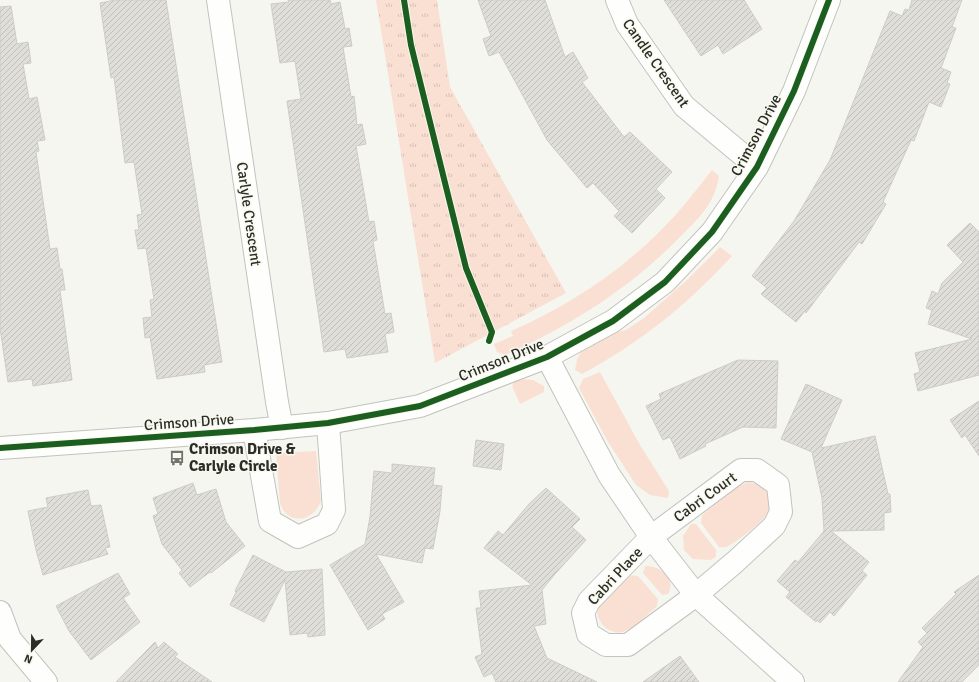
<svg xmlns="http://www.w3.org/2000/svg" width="979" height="682" viewBox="0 0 979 682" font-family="Signika,sans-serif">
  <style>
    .green { fill: #fae0d3 }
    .park { fill: url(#park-tufts) }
    .building { fill: url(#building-hatch); stroke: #cdccc8 }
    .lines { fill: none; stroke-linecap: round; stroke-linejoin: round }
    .minor-casing { stroke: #c2c2be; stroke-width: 24 }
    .minor { stroke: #fefefd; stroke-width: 22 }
    .cycleway-casing { stroke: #f8f9ee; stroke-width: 8 }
    .cycleway { stroke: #1b5e20; stroke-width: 6 }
    .labels { text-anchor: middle; stroke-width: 3; stroke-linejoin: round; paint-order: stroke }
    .street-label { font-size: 15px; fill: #2c2d29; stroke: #f8f9ee }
    .poi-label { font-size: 15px; font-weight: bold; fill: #2c2d29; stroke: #f8f9ee; text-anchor: start }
  </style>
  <defs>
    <pattern id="park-tufts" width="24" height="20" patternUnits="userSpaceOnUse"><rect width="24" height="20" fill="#fae0d3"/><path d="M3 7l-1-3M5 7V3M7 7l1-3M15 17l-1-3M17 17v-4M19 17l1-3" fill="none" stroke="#d6c0b5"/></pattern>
    <pattern id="building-hatch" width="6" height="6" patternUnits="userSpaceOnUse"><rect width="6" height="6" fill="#dfded9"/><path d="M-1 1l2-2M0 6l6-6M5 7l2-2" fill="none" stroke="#c0bfba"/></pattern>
  </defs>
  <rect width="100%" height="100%" fill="#f6f6f1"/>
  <path class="green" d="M 712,170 L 719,176 C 715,204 698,219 679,238 C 629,289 570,326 505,355 L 497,352 L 494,344 L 513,336 L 511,331 C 568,306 622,271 665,226 C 682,209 697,189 712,170 Z
    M 720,247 L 732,256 C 687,305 641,342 582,374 L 575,370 L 577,360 L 583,347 L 607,334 L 626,330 L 644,318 L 687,280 Z
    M 600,372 L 640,445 L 669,491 L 668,498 L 650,495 L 636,485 L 608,442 L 579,388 L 583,379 Z
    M 522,379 L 533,380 L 544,386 L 544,392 L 520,404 L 512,386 L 515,380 Z
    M 316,451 L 321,501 C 314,522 287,526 280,503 L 276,453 Z
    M 748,482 C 763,483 776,497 768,512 C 764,521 738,541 728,546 C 726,548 723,547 719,547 L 701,523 L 702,515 L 734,489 Z
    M 691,524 L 696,524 L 716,550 L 716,557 L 711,560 L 693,559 L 684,550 L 683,536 Z
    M 645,566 C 660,565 677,579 668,594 L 662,595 L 643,573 Z
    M 630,575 L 638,576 L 658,599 L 657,606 C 648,614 637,626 625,631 C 619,634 613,632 607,629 C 603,626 600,622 598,617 C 593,599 618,585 630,575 Z"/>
  <path class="park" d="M 376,0 L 437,0 L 450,87 L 566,293 L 435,363 Z"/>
  <path class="building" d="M 115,0 L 166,0 L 222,362 L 204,365 L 205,372 L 157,379 L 150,337 L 145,338 L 143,318 L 152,317 L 150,300 L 154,299 L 146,248 L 138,249 L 135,230 L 139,230 L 137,215 L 142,214 L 134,162 L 125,163 L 114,77 L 111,78 L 100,3 Z
    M 288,0 L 330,0 L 331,4 L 340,2 L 345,29 L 349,28 L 352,46 L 343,47 L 351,97 L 354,96 L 357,125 L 362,124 L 366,144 L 356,146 L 369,222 L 374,221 L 377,240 L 373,241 L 385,314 L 391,313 L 394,332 L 385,334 L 388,352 L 347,358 L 345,349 L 324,352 L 287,101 L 301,99 L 295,61 L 280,63 L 271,4 L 289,2 Z
    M 478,0 L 545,0 L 565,57 L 573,52 L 588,78 L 582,82 L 624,137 L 630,132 L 672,172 L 656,189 L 665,198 L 632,233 L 614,216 L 619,211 L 593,183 L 587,188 L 547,140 L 499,52 L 489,56 L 483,39 L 491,36 Z
    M 664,0 L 744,0 L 762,29 L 723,54 L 718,45 L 701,56 Z
    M 912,0 L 962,0 L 952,27 L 956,28 L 941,68 L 951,72 L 947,83 L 950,84 L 941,107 L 929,102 L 914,141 L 911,140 L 883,202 L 886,204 L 862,244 L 859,242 L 806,313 L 805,311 L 796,322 L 761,294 L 767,288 L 752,276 L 794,221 L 830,160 L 890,11 L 902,16 L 905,9 L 909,10 Z
    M 11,6 L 17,44 L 28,42 L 31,63 L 23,64 L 29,99 L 37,97 L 45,140 L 37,141 L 39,151 L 36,152 L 50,249 L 57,248 L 60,269 L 62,269 L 65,290 L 60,290 L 72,380 L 33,386 L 32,379 L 8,382 L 0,328 L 0,7 Z
    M 970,223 L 979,232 L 979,375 L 918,391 L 914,374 L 920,372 L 915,353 L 972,339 L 928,324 L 932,310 L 926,308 L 932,291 L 938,294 L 942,283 L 963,262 L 947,245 Z
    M 738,360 L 778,361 L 776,428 L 743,427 L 705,444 L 706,446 L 680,459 L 670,437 L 663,440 L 646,406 L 661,399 L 659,394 Z
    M 806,384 L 842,400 L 821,448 L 875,436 L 888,494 L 890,494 L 891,512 L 884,513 L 884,530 L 831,531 L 869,562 L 862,571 L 867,575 L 834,616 L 830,612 L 820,623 L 817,620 L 816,622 L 786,597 L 790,592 L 777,581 L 795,560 L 798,562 L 824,531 L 822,498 L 812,452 L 781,439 Z
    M 979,401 L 979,456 L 965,435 L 962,438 L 950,420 Z
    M 476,440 L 504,444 L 501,470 L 473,466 Z
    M 392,464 L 435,468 L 433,485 L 442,486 L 440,511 L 433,549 L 425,548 L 422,563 L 376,554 L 404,602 L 382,614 L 385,619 L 368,630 L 330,565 L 365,544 L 370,517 L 374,471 L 392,473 Z
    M 193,483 L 197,495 L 216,489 L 226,522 L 245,546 L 211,573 L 210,572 L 190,587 L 179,573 L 182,570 L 162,544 L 153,516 L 158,514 L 153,498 Z
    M 546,488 L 580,519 L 572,527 L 586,540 L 555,574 L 542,590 L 546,624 L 534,626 L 547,658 L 597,682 L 496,682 L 492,673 L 484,677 L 475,657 L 482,654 L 476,608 L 481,608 L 479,591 L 532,585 L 484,548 L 498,531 L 503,535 L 529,504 Z
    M 88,490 L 91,506 L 101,505 L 110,547 L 105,548 L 108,554 L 43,575 L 36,550 L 28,511 L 48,507 L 46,498 Z
    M 253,555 L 286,572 L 322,569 L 325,635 L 308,637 L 307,633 L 290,635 L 285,580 L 264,622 L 230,605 L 236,592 L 235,591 Z
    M 118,573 L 130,594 L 123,598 L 140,622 L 91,660 L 69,631 L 56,606 Z
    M 979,575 L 979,665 L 962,682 L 898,682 L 923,647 L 918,642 L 927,633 L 922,628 L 956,594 L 954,592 Z
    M 155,642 L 158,648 L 164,642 L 178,654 L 175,657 L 212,682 L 116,682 Z
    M 680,656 L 699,682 L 643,682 Z"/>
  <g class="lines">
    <defs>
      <path id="minor" d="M 218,0 L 277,402 L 282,428
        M 617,0 L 627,24 L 684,106 L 757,167
        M 547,357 L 609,475 L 651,537 L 696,595 L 793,682
        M 254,430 L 270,521 L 298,537 L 327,524 L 334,510 L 328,423
        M 0,448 L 254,430 L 328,423 L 420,406 L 547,357 L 613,321 L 665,282 L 712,232 L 757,167 L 794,91 L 829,0
        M 741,470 L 757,470 L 778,485 L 781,512 L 774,526 L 735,562 L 696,595 L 628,645 L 606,645 L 588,634 L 583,613 L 589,601 L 651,537 Z
        M 0,612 L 10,639 L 46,682"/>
    </defs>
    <use href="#minor" class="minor-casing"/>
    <use href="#minor" class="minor"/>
    <defs>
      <path id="cycleway" d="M 404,0 L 411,45 L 466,268 L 492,332 L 489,341
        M 0,448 L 254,430 L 328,423 L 420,406 L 547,357 L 613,321 L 665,282 L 712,232 L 757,167 L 794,91 L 829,0"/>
    </defs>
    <use href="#cycleway" class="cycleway-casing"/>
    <use href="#cycleway" class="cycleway"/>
  </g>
  <defs>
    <symbol id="bus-bare" viewBox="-9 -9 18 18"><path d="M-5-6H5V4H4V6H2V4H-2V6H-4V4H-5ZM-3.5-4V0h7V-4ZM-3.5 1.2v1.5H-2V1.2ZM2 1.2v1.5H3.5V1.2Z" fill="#73736f" stroke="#f8f9ee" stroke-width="2.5" paint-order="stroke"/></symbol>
  </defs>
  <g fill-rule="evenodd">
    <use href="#bus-bare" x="166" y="447" width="22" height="22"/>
  </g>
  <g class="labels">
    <g class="street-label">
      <text transform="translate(656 63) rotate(55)" y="5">Candle Crescent</text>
      <text transform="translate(756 135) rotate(-62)" y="5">Crimson Drive</text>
      <text transform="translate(249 214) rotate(82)" y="5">Carlyle Crescent</text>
      <text transform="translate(501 360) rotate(-22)" y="5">Crimson Drive</text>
      <text transform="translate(189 422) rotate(-4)" y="5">Crimson Drive</text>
      <text transform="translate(705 497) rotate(-36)" y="5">Cabri Court</text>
      <text transform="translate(615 576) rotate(-47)" y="5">Cabri Place</text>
    </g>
    <g class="poi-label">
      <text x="189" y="454">Crimson Drive &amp;<tspan x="189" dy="17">Carlyle Circle</tspan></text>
    </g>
  </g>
  <g transform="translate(32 650) rotate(202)" stroke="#f8f9ee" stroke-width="3" paint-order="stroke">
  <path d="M0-3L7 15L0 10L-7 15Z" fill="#2c2d29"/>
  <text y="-6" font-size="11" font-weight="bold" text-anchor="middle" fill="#2c2d29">N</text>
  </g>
</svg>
